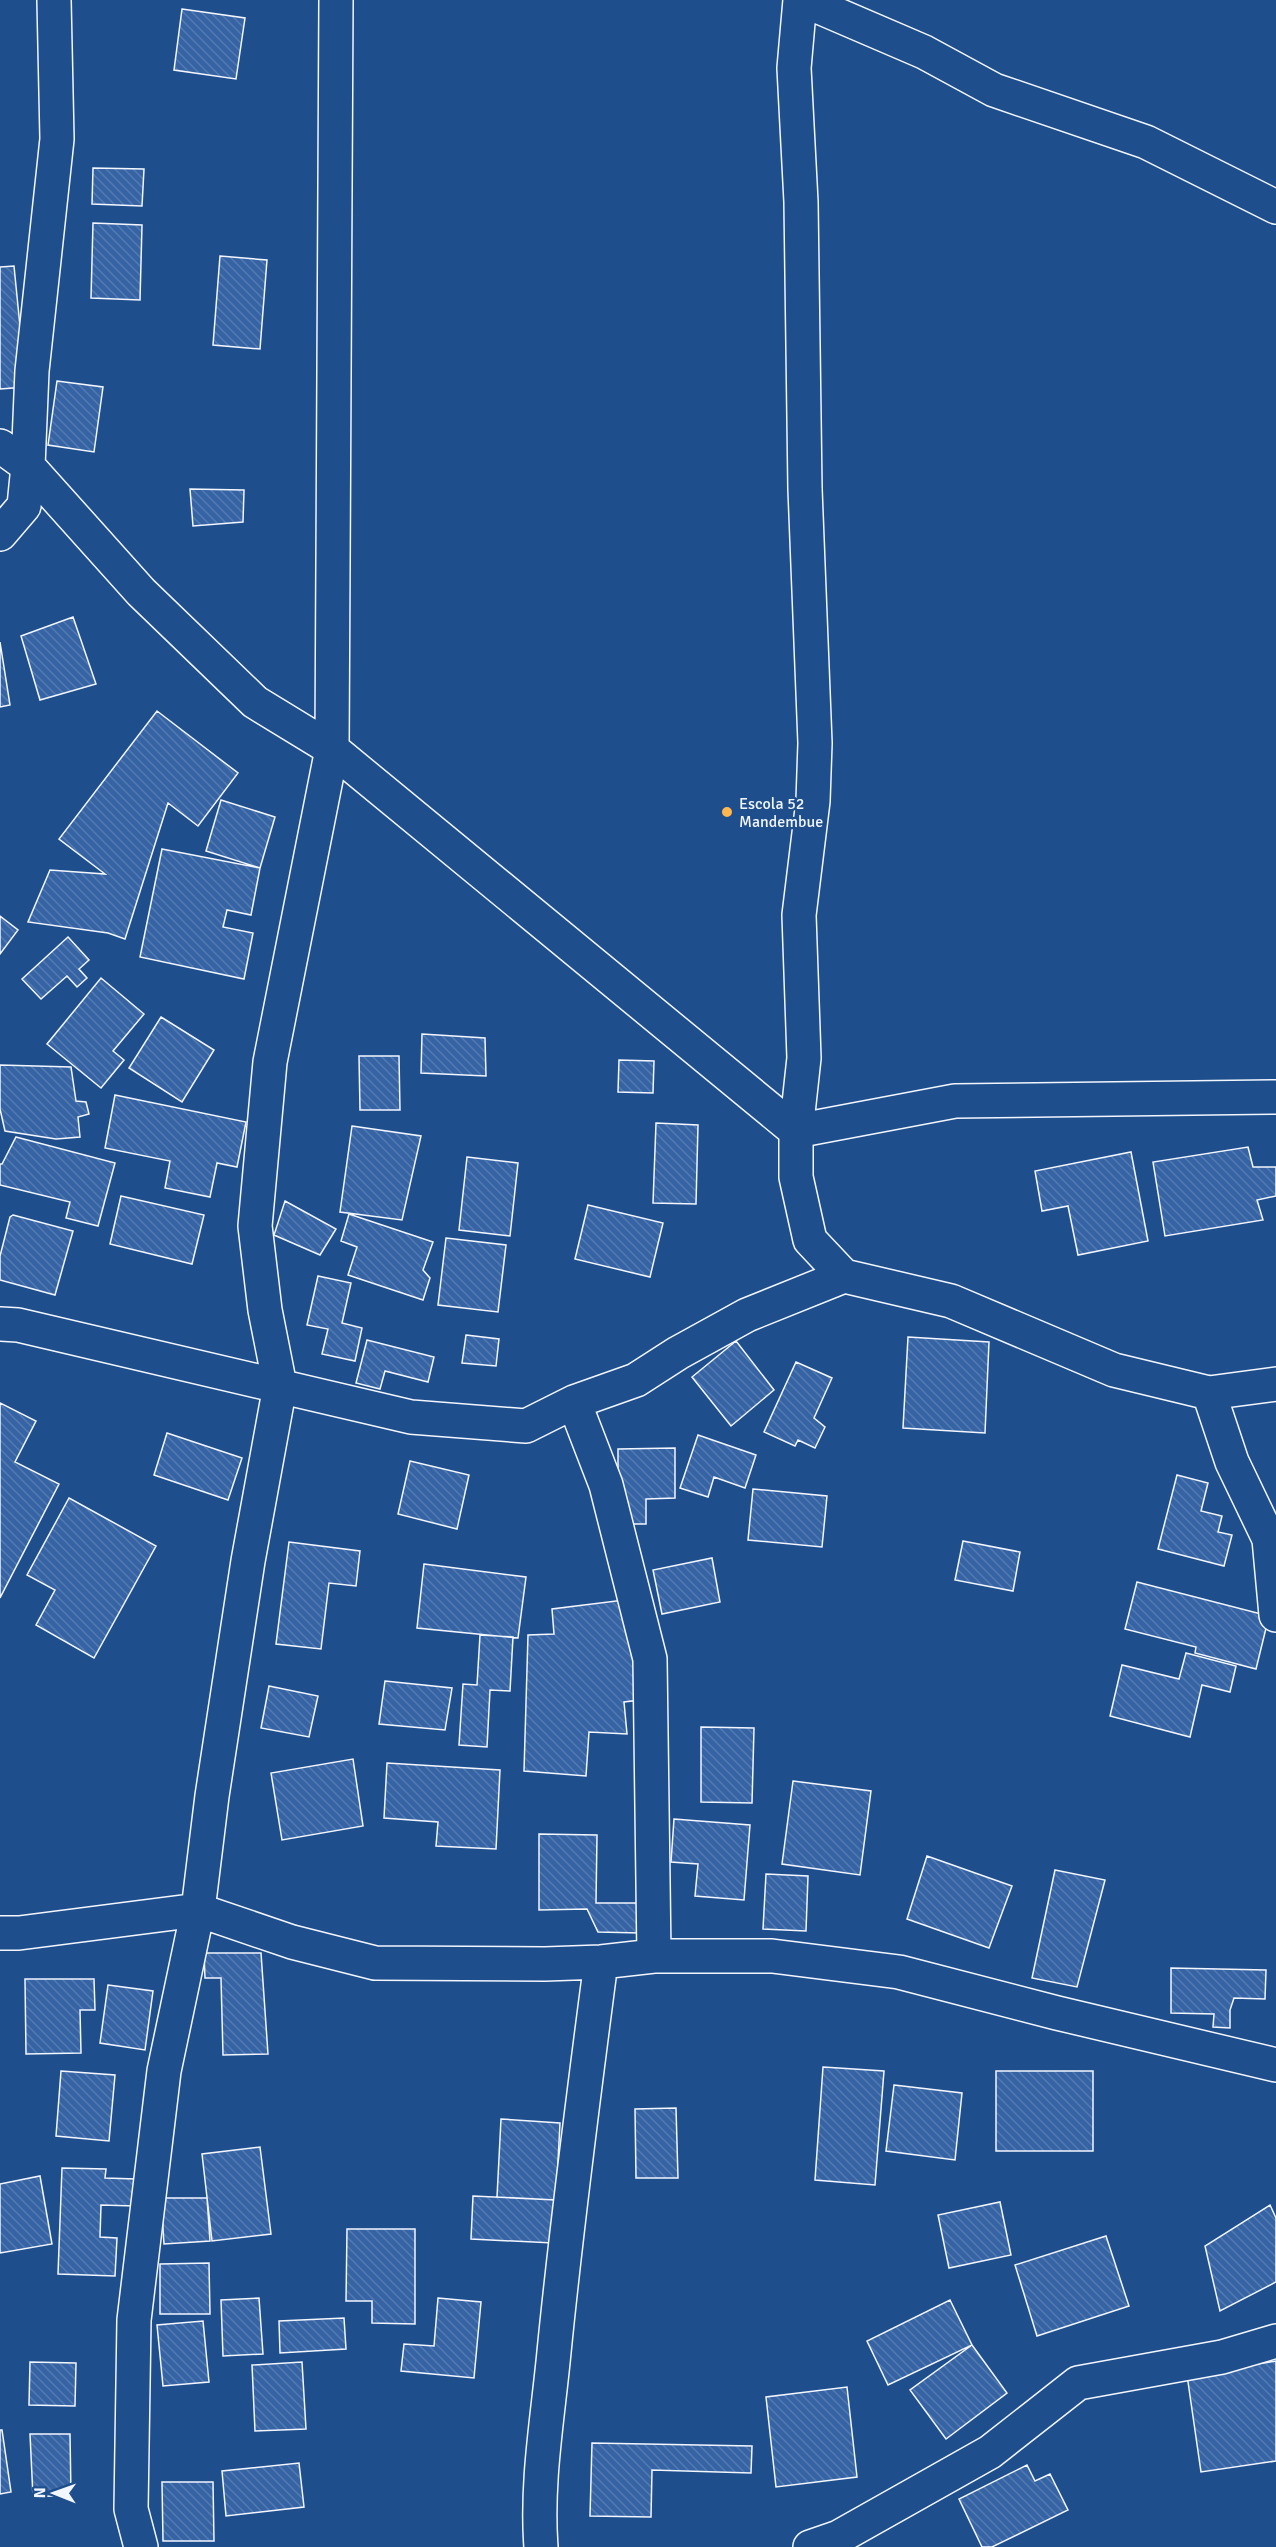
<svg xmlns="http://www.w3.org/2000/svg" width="1276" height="2547" viewBox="0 0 1276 2547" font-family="Signika,sans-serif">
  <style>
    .building { fill: url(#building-back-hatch); stroke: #f2f6ff; stroke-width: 1.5 }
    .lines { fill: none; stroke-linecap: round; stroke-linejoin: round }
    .minor-casing { stroke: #f2f6ff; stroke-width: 36 }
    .minor { stroke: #1f4e8c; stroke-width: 33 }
    .poi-dot { fill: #ffb74d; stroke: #1f4e8c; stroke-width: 2 }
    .labels { text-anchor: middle; stroke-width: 4.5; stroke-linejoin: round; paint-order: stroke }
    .poi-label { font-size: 16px; fill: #f2f6ff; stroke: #1f4e8c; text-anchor: start }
  </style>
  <defs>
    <pattern id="building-back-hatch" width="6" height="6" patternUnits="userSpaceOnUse" patternTransform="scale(1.5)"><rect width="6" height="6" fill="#3563a3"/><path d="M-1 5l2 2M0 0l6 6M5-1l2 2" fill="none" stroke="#537ab1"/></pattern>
  </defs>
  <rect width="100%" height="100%" fill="#1f4e8c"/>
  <path class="building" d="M 182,9 L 245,18 L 236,79 L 174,70 Z
    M 93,168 L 144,169 L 142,206 L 92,204 Z
    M 93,223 L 142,225 L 140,300 L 91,298 Z
    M 220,256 L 267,260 L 260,349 L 213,345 Z
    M 14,266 L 26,387 L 0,389 L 0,267 Z
    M 57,381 L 103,387 L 94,452 L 48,445 Z
    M 190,489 L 244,490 L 243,522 L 193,526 Z
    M 73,617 L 96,684 L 40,700 L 21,636 Z
    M 0,642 L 10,705 L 0,707 Z
    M 157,711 L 238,773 L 198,826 L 168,803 L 125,939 L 108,933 L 28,922 L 50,870 L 105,874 L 59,839 Z
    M 221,800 L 275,817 L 260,868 L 206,851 Z
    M 162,849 L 260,868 L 251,915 L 227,910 L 223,927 L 253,933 L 244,979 L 140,957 Z
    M 0,916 L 18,930 L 0,954 Z
    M 68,937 L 89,960 L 79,969 L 87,978 L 77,987 L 67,976 L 41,999 L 22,979 Z
    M 101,978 L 144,1014 L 113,1051 L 124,1060 L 101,1088 L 47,1044 Z
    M 161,1017 L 214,1050 L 182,1102 L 129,1068 Z
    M 422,1034 L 485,1038 L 486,1076 L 421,1073 Z
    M 359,1056 L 399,1056 L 400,1110 L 360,1110 Z
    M 619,1060 L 654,1061 L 653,1093 L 618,1092 Z
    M 0,1065 L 71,1067 L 76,1101 L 86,1102 L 89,1114 L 78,1117 L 80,1137 L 56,1139 L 5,1131 L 0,1109 Z
    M 115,1095 L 246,1122 L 237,1167 L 217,1163 L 210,1197 L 165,1188 L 170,1161 L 105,1148 Z
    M 656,1123 L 698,1125 L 696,1204 L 653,1203 Z
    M 352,1126 L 421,1136 L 402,1220 L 340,1212 Z
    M 16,1137 L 115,1163 L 98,1226 L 66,1218 L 70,1202 L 0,1185 L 0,1164 L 2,1164 Z
    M 1248,1147 L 1253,1167 L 1276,1167 L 1276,1196 L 1257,1200 L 1263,1220 L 1165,1236 L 1153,1162 Z
    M 1131,1152 L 1148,1241 L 1078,1255 L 1068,1206 L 1042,1211 L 1035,1171 Z
    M 467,1157 L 518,1163 L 510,1236 L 459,1230 Z
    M 121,1196 L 204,1215 L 192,1264 L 110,1244 Z
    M 285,1201 L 336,1229 L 320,1255 L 274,1235 Z
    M 588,1205 L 663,1223 L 650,1277 L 575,1259 Z
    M 349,1214 L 433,1242 L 423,1270 L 430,1278 L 423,1300 L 348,1275 L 357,1247 L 341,1241 Z
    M 13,1215 L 73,1231 L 55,1295 L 0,1280 L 0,1256 L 10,1217 Z
    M 446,1238 L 506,1245 L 498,1312 L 438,1305 Z
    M 318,1276 L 351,1283 L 342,1323 L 362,1328 L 355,1361 L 322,1354 L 328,1329 L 307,1325 Z
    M 466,1335 L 499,1339 L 496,1366 L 462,1363 Z
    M 908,1337 L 989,1342 L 985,1433 L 903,1428 Z
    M 367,1340 L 434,1357 L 428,1382 L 385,1371 L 380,1389 L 356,1383 Z
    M 736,1341 L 774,1390 L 731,1426 L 692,1377 Z
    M 796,1362 L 832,1378 L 814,1418 L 825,1427 L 815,1448 L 798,1440 L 795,1446 L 764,1432 Z
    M 0,1403 L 36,1421 L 15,1462 L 59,1484 L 0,1598 Z
    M 167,1433 L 242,1458 L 228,1500 L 154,1475 Z
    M 698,1435 L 756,1455 L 745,1488 L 714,1477 L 708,1497 L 680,1488 Z
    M 675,1448 L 675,1498 L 646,1499 L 646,1524 L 618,1524 L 618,1449 Z
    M 410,1461 L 469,1475 L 457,1529 L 398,1514 Z
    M 1177,1475 L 1208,1483 L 1201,1511 L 1222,1516 L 1218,1532 L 1232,1535 L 1224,1566 L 1158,1549 Z
    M 753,1489 L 827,1496 L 822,1547 L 748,1540 Z
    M 69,1498 L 156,1546 L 94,1658 L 36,1625 L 55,1590 L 27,1575 Z
    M 963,1541 L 1020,1552 L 1013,1591 L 955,1580 Z
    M 289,1542 L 360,1551 L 356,1586 L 329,1583 L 321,1649 L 276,1644 Z
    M 712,1558 L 720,1602 L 662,1614 L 653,1570 Z
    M 424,1564 L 526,1577 L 518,1638 L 417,1628 Z
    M 1137,1582 L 1269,1616 L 1256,1669 L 1195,1653 L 1196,1647 L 1125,1629 Z
    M 624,1600 L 640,1700 L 624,1702 L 627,1734 L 589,1732 L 586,1776 L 524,1771 L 528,1635 L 554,1634 L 552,1609 Z
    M 480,1635 L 513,1637 L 510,1691 L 490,1690 L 487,1747 L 459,1745 L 463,1684 L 477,1685 Z
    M 1186,1653 L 1236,1666 L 1230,1692 L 1202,1685 L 1190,1737 L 1110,1716 L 1122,1665 L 1179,1679 Z
    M 385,1681 L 452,1688 L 445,1730 L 379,1724 Z
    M 269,1686 L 318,1696 L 309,1737 L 261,1728 Z
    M 701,1727 L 754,1728 L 752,1803 L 701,1802 Z
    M 353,1759 L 363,1826 L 282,1840 L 271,1773 Z
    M 387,1763 L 500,1770 L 496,1849 L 436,1846 L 438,1822 L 384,1818 Z
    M 793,1781 L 871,1791 L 860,1875 L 782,1864 Z
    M 674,1819 L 750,1825 L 744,1900 L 695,1896 L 698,1864 L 671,1862 Z
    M 539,1834 L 597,1835 L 596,1903 L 641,1903 L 640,1933 L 598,1932 L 587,1909 L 539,1910 Z
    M 927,1856 L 1012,1886 L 989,1948 L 907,1919 Z
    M 1055,1870 L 1105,1880 L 1077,1987 L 1032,1978 Z
    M 766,1874 L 808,1876 L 806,1931 L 763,1929 Z
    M 204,1953 L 261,1953 L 268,2054 L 223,2055 L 221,1978 L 205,1978 Z
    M 1171,1968 L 1266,1970 L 1265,1999 L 1234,1998 L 1230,2010 L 1230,2028 L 1213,2027 L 1214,2014 L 1171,2013 Z
    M 25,1979 L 94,1979 L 95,2010 L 80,2010 L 81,2053 L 26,2054 Z
    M 108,1985 L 153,1991 L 145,2050 L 100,2043 Z
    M 823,2067 L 884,2071 L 875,2185 L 815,2180 Z
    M 61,2071 L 115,2075 L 109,2141 L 56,2136 Z
    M 996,2071 L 1093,2071 L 1093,2151 L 996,2151 Z
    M 894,2085 L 962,2093 L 955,2160 L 886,2151 Z
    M 676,2108 L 678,2178 L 636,2178 L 635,2109 Z
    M 501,2119 L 560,2123 L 556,2200 L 497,2197 Z
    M 260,2147 L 271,2234 L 212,2241 L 202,2154 Z
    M 62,2168 L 106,2169 L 105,2178 L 136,2179 L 135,2206 L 101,2205 L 100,2237 L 117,2238 L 115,2276 L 58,2274 Z
    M 40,2176 L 52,2244 L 0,2253 L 0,2184 Z
    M 473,2196 L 556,2200 L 553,2243 L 471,2239 Z
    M 161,2198 L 207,2198 L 210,2241 L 164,2244 Z
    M 1000,2202 L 1011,2255 L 949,2268 L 938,2215 Z
    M 1270,2205 L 1276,2218 L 1276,2282 L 1220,2311 L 1205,2246 Z
    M 347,2229 L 415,2229 L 415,2324 L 372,2323 L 372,2301 L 346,2301 Z
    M 1106,2236 L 1129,2306 L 1037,2336 L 1015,2265 Z
    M 209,2263 L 210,2314 L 160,2314 L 160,2264 Z
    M 259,2298 L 263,2354 L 223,2356 L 221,2300 Z
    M 438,2298 L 481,2302 L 474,2378 L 401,2371 L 404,2344 L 434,2346 Z
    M 950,2300 L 972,2345 L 888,2385 L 867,2341 Z
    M 344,2318 L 346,2349 L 280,2353 L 279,2321 Z
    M 203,2321 L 209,2382 L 163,2386 L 157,2325 Z
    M 972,2345 L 1007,2393 L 946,2439 L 910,2390 Z
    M 1276,2361 L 1276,2461 L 1201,2472 L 1187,2375 Z
    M 30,2362 L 76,2363 L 75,2406 L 29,2405 Z
    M 302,2362 L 306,2429 L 255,2431 L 252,2365 Z
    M 847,2387 L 857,2477 L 776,2487 L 766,2397 Z
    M 0,2430 L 2,2430 L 11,2492 L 0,2494 Z
    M 30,2434 L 70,2434 L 71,2495 L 33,2497 Z
    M 592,2443 L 752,2446 L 751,2473 L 652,2470 L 651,2517 L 590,2516 Z
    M 299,2463 L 304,2507 L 226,2516 L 222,2471 Z
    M 1027,2465 L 1035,2481 L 1050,2474 L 1068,2510 L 992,2547 L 982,2547 L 959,2499 Z
    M 162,2482 L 213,2482 L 214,2541 L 163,2541 Z"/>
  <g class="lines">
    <defs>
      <path id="minor" d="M 800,0 L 794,68 L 801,202 L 805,489 L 815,743 L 813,801 L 799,915 L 804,1058 L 796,1131 L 796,1177 L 810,1240 L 844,1276
        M 803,0 L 924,52 L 994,90 L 1146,142 L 1276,207
        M 0,446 L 28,466 L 141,592 L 255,702 L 332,749 L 796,1131 L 955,1101 L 1276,1097
        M 0,534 L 24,506 L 28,466 L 32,371 L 57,139 L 54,0
        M 0,1324 L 18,1325 L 411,1417 L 526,1426 L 574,1402 L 636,1380 L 678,1353 L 747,1315 L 844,1276 L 951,1301 L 1114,1370 L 1209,1393 L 1276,1384
        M 1209,1393 L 1232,1462 L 1269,1539 L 1276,1615
        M 574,1402 L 606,1485 L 650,1659 L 654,1956
        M 0,1933 L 19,1933 L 198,1910 L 292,1942 L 375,1963 L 545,1964 L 601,1962 L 654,1956 L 772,1956 L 899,1972 L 1057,2013 L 1276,2065
        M 141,2547 L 131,2509 L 134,2320 L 164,2071 L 198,1910 L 212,1796 L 248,1561 L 280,1386 L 265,1310 L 255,1226 L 270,1062 L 332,749 L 336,0
        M 541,2547 C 536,2482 548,2416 554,2352 C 567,2221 584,2091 601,1962
        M 810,2547 L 839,2537 L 990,2452 L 1078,2383 L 1222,2357 L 1276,2341"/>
    </defs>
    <use href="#minor" class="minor-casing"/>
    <use href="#minor" class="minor"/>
  </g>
  <circle class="poi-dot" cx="727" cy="812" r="6"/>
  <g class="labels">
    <g class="poi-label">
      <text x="739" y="809">Escola 52<tspan x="739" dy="18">Mandembue</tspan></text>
    </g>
  </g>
  <g transform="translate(54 2493) rotate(271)" stroke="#1f4e8c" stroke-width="4.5" paint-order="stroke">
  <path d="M0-4.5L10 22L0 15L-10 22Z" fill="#f2f6ff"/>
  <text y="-9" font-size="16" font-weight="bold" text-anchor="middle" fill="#f2f6ff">N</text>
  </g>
</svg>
